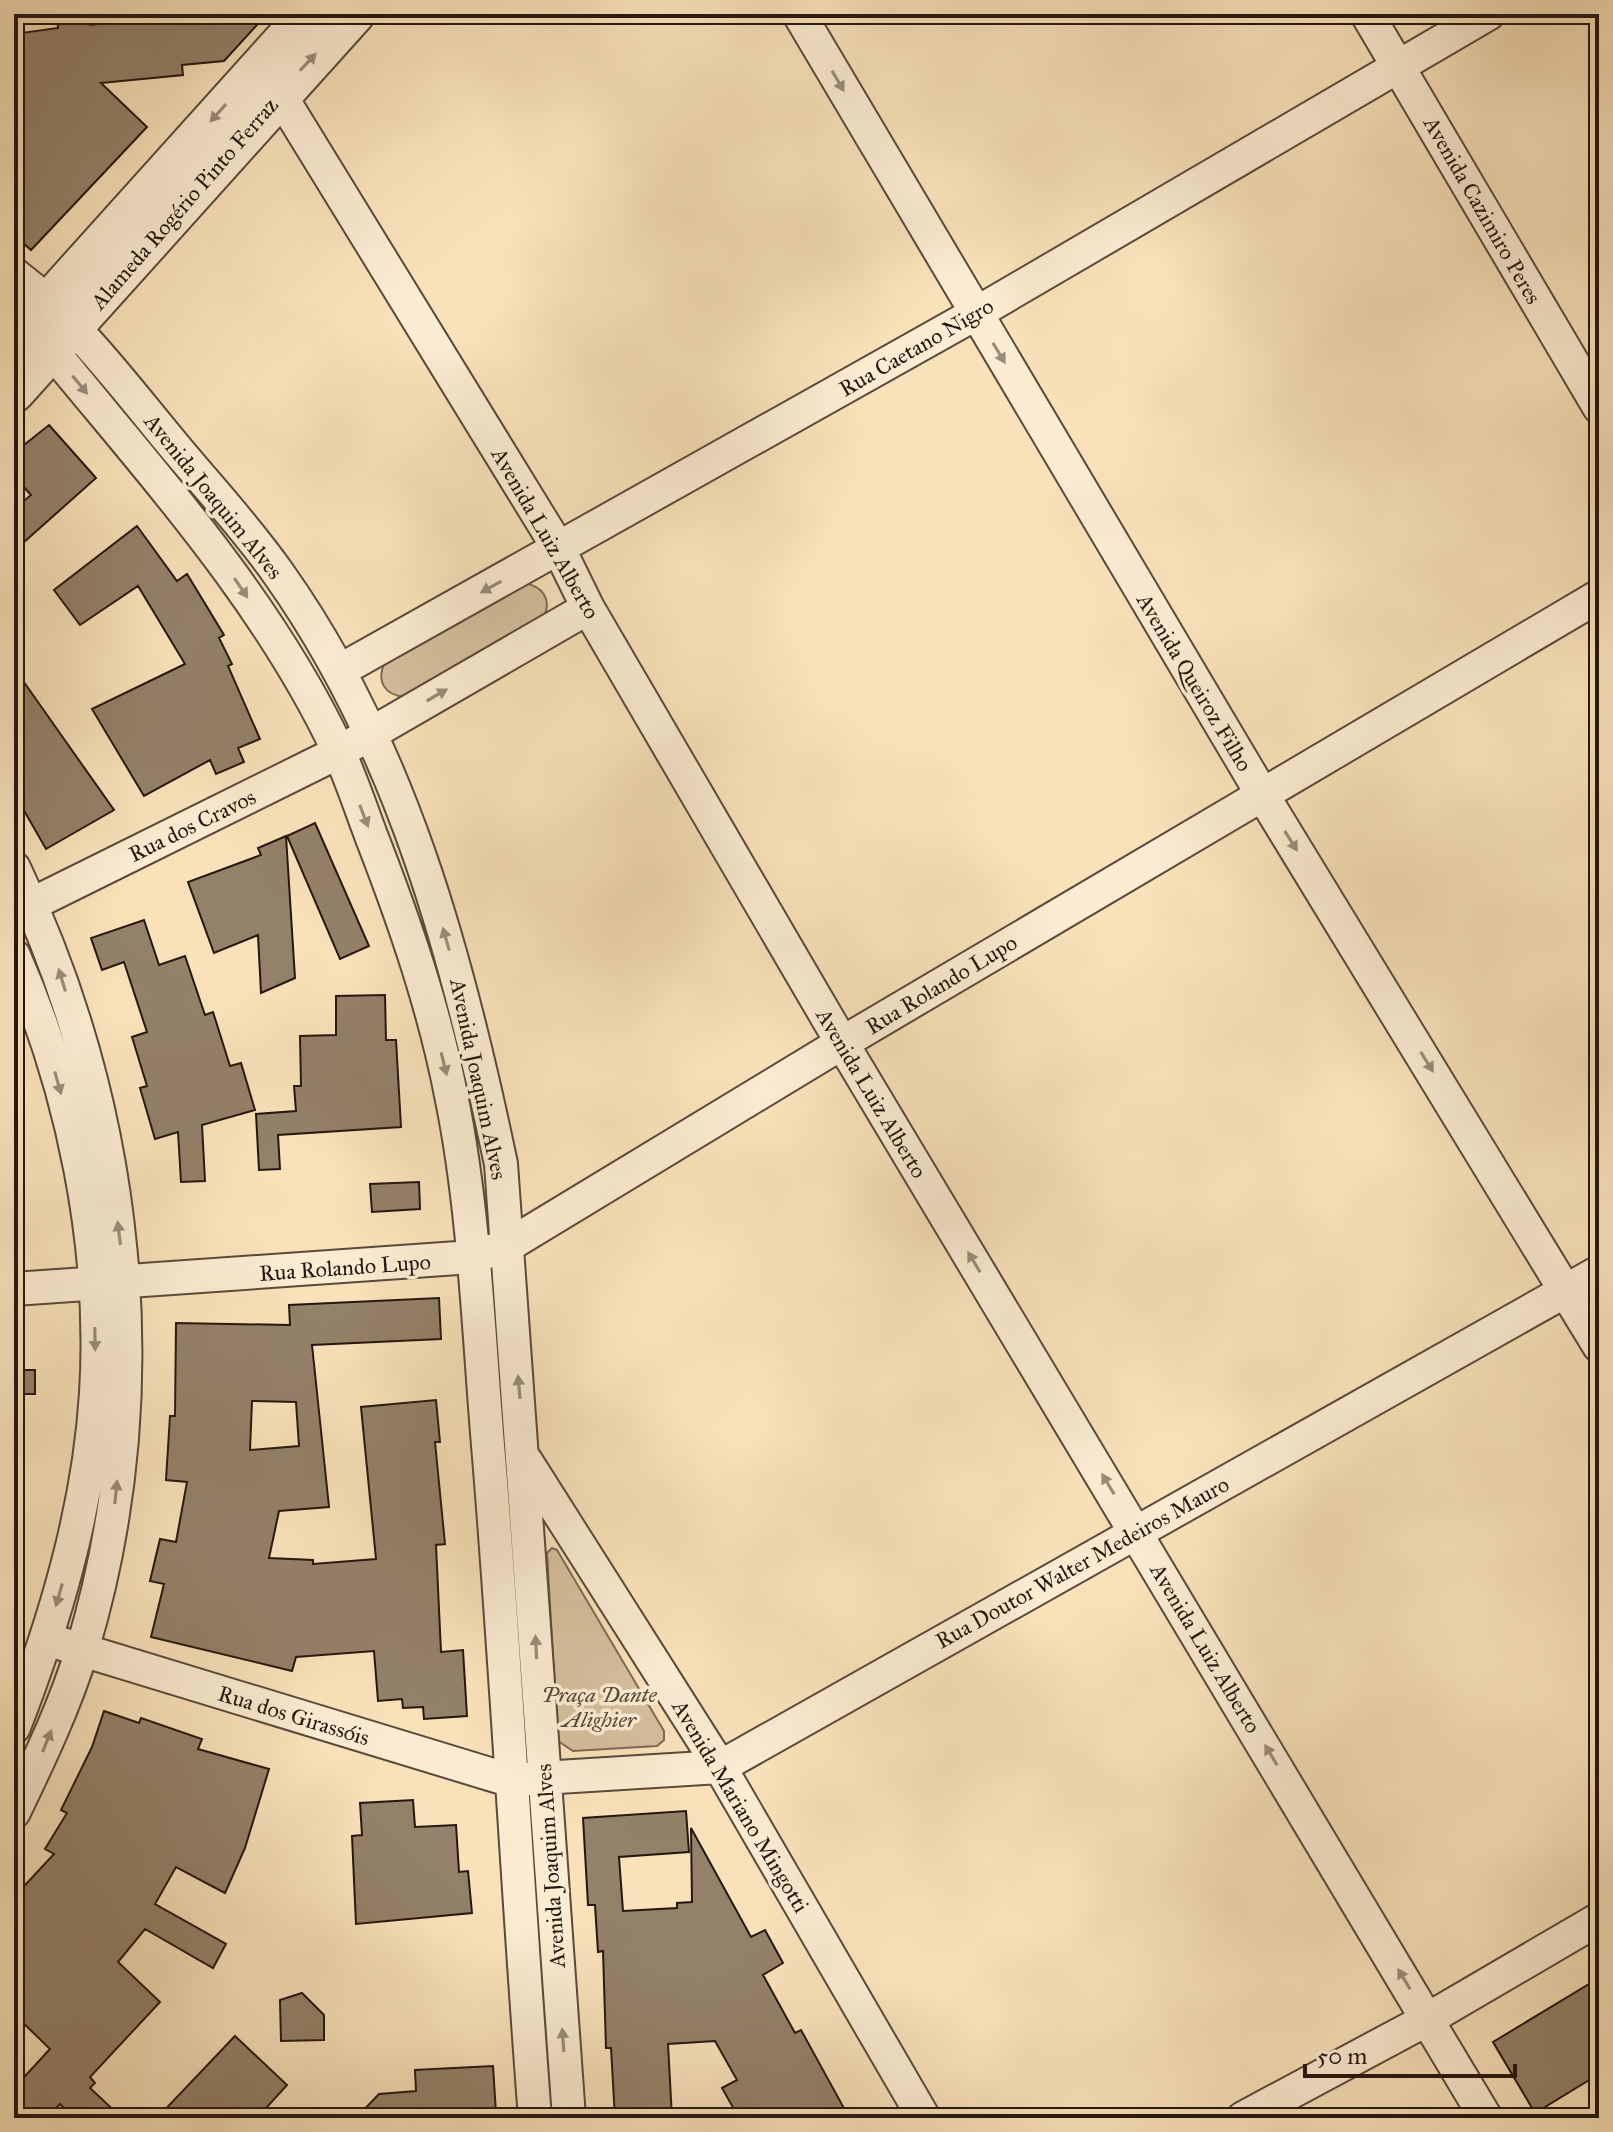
<svg xmlns="http://www.w3.org/2000/svg" width="1613" height="2132" viewBox="0 0 1613 2132" font-family="'IM FELL Great Primer',serif">
  <style>
    .green { fill: #d5bf9d; stroke: #7c6b57; stroke-width: 2 }
    .building { fill: #938169; stroke: #241711; stroke-width: 2; fill-rule: evenodd }
    .lines { fill: none; stroke-linecap: round; stroke-linejoin: round }
    .minor-casing { stroke: #594a3b; stroke-width: 36 }
    .tertiary-casing { stroke: #594a3b; stroke-width: 44 }
    .minor { stroke: #fbecd2; stroke-width: 32 }
    .tertiary { stroke: #fbecd2; stroke-width: 40 }
    .oneway { fill: #9a8c7b }
    .labels { text-anchor: middle; stroke-width: 7; stroke-linejoin: round; paint-order: stroke }
    .street-label { font-size: 22px; fill: #241711; stroke: #fbecd2 }
    .park-label { font-size: 22px; font-style: italic; fill: #59493b; stroke: #fbecd2 }
  </style>
  <rect width="100%" height="100%" fill="#f9e2ba"/>
  <filter id="stains"><feTurbulence type="fractalNoise" baseFrequency=".0025" numOctaves="4"/><feColorMatrix values="0 0 0 0 .2 0 0 0 0 .09 0 0 0 0 .02 0 0 0 .5 -.17"/></filter>
  <radialGradient id="worn" r=".72"><stop offset=".6" stop-color="#630" stop-opacity="0"/><stop offset="1" stop-color="#630" stop-opacity=".3"/></radialGradient>
  <path class="green" d="M 524,583 C 542,586 553,599 543,618 L 405,697 C 384,695 376,681 385,662 Z
    M 552,1548 L 557,1550 L 664,1731 L 664,1740 L 657,1746 L 573,1751 L 558,1741 L 547,1553 Z"/>
  <path class="building" d="M 57,14 L 88,14 L 90,25 L 190,14 L 267,14 L 224,61 L 182,65 L 183,75 L 101,83 L 147,127 L 31,250 L 14,235 L 14,34 L 58,28 Z
    M 49,425 L 96,478 L 14,551 L 14,509 L 31,495 L 14,476 L 14,453 Z
    M 137,526 L 177,581 L 187,574 L 224,635 L 219,638 L 232,664 L 228,666 L 260,739 L 238,748 L 244,762 L 216,774 L 210,760 L 144,796 L 92,709 L 185,664 L 138,586 L 80,625 L 54,590 Z
    M 14,668 L 114,810 L 46,849 L 14,793 Z
    M 315,823 L 369,946 L 340,959 L 287,836 Z
    M 286,836 L 295,978 L 261,993 L 258,935 L 214,953 L 188,882 L 261,855 L 258,848 Z
    M 144,920 L 159,965 L 185,956 L 205,1015 L 213,1012 L 230,1066 L 241,1063 L 255,1110 L 202,1125 L 205,1181 L 181,1182 L 178,1132 L 155,1139 L 140,1088 L 147,1086 L 132,1037 L 147,1032 L 124,962 L 102,970 L 91,938 Z
    M 385,995 L 386,1040 L 396,1040 L 401,1127 L 278,1135 L 280,1169 L 259,1170 L 256,1114 L 296,1111 L 294,1086 L 301,1086 L 300,1036 L 336,1035 L 336,996 Z
    M 419,1182 L 420,1209 L 372,1212 L 370,1184 Z
    M 439,1298 L 441,1339 L 312,1345 L 329,1507 L 279,1511 L 269,1558 L 313,1560 L 313,1564 L 376,1559 L 361,1407 L 436,1400 L 440,1442 L 435,1442 L 445,1544 L 436,1545 L 441,1652 L 463,1650 L 467,1716 L 424,1719 L 423,1707 L 403,1708 L 402,1699 L 378,1701 L 374,1651 L 296,1657 L 292,1671 L 151,1637 L 164,1584 L 150,1581 L 160,1539 L 176,1542 L 187,1482 L 166,1480 L 170,1416 L 175,1416 L 176,1323 L 290,1325 L 289,1305 ZM 252,1401 L 296,1402 L 299,1446 L 250,1450 Z
    M 14,1370 L 35,1370 L 35,1394 L 14,1394 Z
    M 104,1711 L 139,1723 L 141,1718 L 202,1739 L 198,1749 L 269,1769 L 245,1848 L 225,1893 L 176,1867 L 155,1904 L 226,1944 L 213,1968 L 145,1929 L 118,1962 L 160,2002 L 90,2077 L 95,2083 L 90,2088 L 122,2118 L 75,2118 L 60,2104 L 47,2118 L 14,2118 L 14,2088 L 50,2049 L 14,2014 L 14,1897 L 54,1854 L 45,1849 L 67,1813 L 61,1810 L 92,1747 Z
    M 413,1800 L 415,1827 L 456,1825 L 459,1872 L 468,1871 L 472,1913 L 356,1924 L 352,1836 L 362,1835 L 360,1803 Z
    M 686,1811 L 689,1852 L 619,1857 L 623,1911 L 677,1908 L 677,1903 L 692,1902 L 691,1828 L 751,1937 L 765,1930 L 783,1963 L 763,1975 L 795,2033 L 801,2030 L 845,2110 L 831,2118 L 739,2118 L 722,2088 L 737,2080 L 715,2041 L 668,2044 L 672,2118 L 615,2118 L 611,2048 L 606,2048 L 603,1951 L 598,1952 L 595,1905 L 588,1905 L 583,1818 Z
    M 1599,1978 L 1599,2074 L 1535,2113 L 1493,2042 Z
    M 302,1993 L 324,2015 L 324,2040 L 281,2041 L 280,2000 Z
    M 235,2036 L 287,2085 L 257,2118 L 157,2118 Z
    M 493,2066 L 496,2113 L 357,2117 L 379,2094 L 416,2091 L 415,2070 Z"/>
  <g class="lines">
    <defs>
      <path id="minor" d="M 799,14 L 1262,794 L 1599,1346
        M 1367,14 L 1599,407
        M 269,77 L 559,549 L 588,608 L 842,1043 L 1486,2118
        M 14,274 C 76,321 121,382 170,441 C 206,485 246,527 278,573 C 402,747 458,958 501,1164 L 569,2118
        M 35,335 L 52,351 C 155,477 268,601 338,750 C 351,778 361,809 372,838 C 405,923 435,1010 452,1100 C 475,1213 479,1342 489,1457 C 507,1677 518,1898 535,2118
        M 339,671 L 975,314 L 1488,14
        M 14,868 C 130,1111 160,1391 82,1650 C 65,1706 39,1760 14,1812
        M 14,913 L 339,752 L 588,608
        M 14,956 C 73,1090 105,1247 96,1393 C 89,1508 55,1621 14,1727
        M 14,1289 L 472,1257 L 507,1246 L 842,1043 L 1599,596
        M 526,1461 L 720,1767 L 924,2118
        M 46,1639 L 509,1780 L 720,1767 L 1599,1272
        M 1243,2118 L 1428,2019 L 1599,1919"/>
      <path id="tertiary" d="M 14,341 L 308,14
        M 14,392 L 354,14"/>
    </defs>
    <use href="#minor" class="minor-casing"/>
    <use href="#tertiary" class="tertiary-casing"/>
    <use href="#minor" class="minor"/>
    <use href="#tertiary" class="tertiary"/>
  </g>
  <defs><path id="oneway-solid" d="M-6-.8H1V-3.2L6.5 0L1 3.2V.8H-6Z" transform="scale(2)"/></defs>
  <g class="oneway">
    <use href="#oneway-solid" transform="translate(308 62) rotate(-47)"/>
    <use href="#oneway-solid" transform="translate(838 81) rotate(60)"/>
    <use href="#oneway-solid" transform="translate(218 113) rotate(132)"/>
    <use href="#oneway-solid" transform="translate(999 353) rotate(59)"/>
    <use href="#oneway-solid" transform="translate(80 385) rotate(51)"/>
    <use href="#oneway-solid" transform="translate(491 587) rotate(151)"/>
    <use href="#oneway-solid" transform="translate(241 588) rotate(56)"/>
    <use href="#oneway-solid" transform="translate(437 695) rotate(-30)"/>
    <use href="#oneway-solid" transform="translate(364 816) rotate(69)"/>
    <use href="#oneway-solid" transform="translate(1291 841) rotate(58)"/>
    <use href="#oneway-solid" transform="translate(446 939) rotate(-106)"/>
    <use href="#oneway-solid" transform="translate(62 980) rotate(-107)"/>
    <use href="#oneway-solid" transform="translate(1427 1062) rotate(58)"/>
    <use href="#oneway-solid" transform="translate(444 1064) rotate(76)"/>
    <use href="#oneway-solid" transform="translate(58 1083) rotate(74)"/>
    <use href="#oneway-solid" transform="translate(119 1233) rotate(-97)"/>
    <use href="#oneway-solid" transform="translate(974 1262) rotate(-121)"/>
    <use href="#oneway-solid" transform="translate(95 1339) rotate(89)"/>
    <use href="#oneway-solid" transform="translate(519 1387) rotate(-95)"/>
    <use href="#oneway-solid" transform="translate(1108 1484) rotate(-121)"/>
    <use href="#oneway-solid" transform="translate(116 1492) rotate(-84)"/>
    <use href="#oneway-solid" transform="translate(59 1595) rotate(106)"/>
    <use href="#oneway-solid" transform="translate(536 1647) rotate(-93)"/>
    <use href="#oneway-solid" transform="translate(47 1741) rotate(-68)"/>
    <use href="#oneway-solid" transform="translate(1271 1755) rotate(-121)"/>
    <use href="#oneway-solid" transform="translate(1404 1979) rotate(-121)"/>
    <use href="#oneway-solid" transform="translate(563 2040) rotate(-94)"/>
  </g>
  <g class="labels">
    <g class="street-label">
      <text transform="translate(184 203) rotate(-49)" y="8">Alameda Rogério Pinto Ferraz</text>
      <text transform="translate(1483 210) rotate(60)" y="8">Avenida Cazimiro Peres</text>
      <text transform="translate(916 347) rotate(-30)" y="8">Rua Caetano Nigro</text>
      <text transform="translate(214 496) rotate(51)" y="8">Avenida Joaquim Alves</text>
      <text transform="translate(546 533) rotate(60)" y="8">Avenida Luiz Alberto</text>
      <text transform="translate(1195 682) rotate(59)" y="8">Avenida Queiroz Filho</text>
      <text transform="translate(192 825) rotate(-26)" y="8">Rua dos Cravos</text>
      <text transform="translate(941 984) rotate(-31)" y="8">Rua Rolando Lupo</text>
      <text transform="translate(479 1079) rotate(78)" y="8">Avenida Joaquim Alves</text>
      <text transform="translate(872 1093) rotate(59)" y="8">Avenida Luiz Alberto</text>
      <text transform="translate(345 1267) rotate(-4)" y="8">Rua Rolando Lupo</text>
      <text transform="translate(1082 1562) rotate(-29)" y="8">Rua Doutor Walter Medeiros Mauro</text>
      <text transform="translate(1206 1648) rotate(59)" y="8">Avenida Luiz Alberto</text>
      <text transform="translate(294 1715) rotate(17)" y="8">Rua dos Girassóis</text>
      <text transform="translate(741 1806) rotate(59)" y="8">Avenida Mariano Mingotti</text>
      <text transform="translate(550 1866) rotate(-94)" y="8">Avenida Joaquim Alves</text>
    </g>
    <g class="park-label">
      <text x="599" y="1702">Praça Dante<tspan x="599" dy="25">Alighier</tspan></text>
    </g>
  </g>
  <rect width="1613" height="2132" fill="none" stroke="#f9e2ba" stroke-width="48"/>
  <rect x="16" y="16" width="1581" height="2100" fill="none" stroke="#241711" stroke-width="4"/>
  <rect x="24" y="24" width="1565" height="2084" fill="none" stroke="#241711" stroke-width="2"/>
  <path d="M1305 2064v12h210v-12" fill="none" stroke="#241711" stroke-width="4"/>
  <text x="1317" y="2064" font-size="24" fill="#241711" stroke="#fbecd2" stroke-width="6" paint-order="stroke">50 m</text>
  <rect width="100%" height="100%" filter="url(#stains)"/>
  <rect width="100%" height="100%" fill="url(#worn)"/>
</svg>
